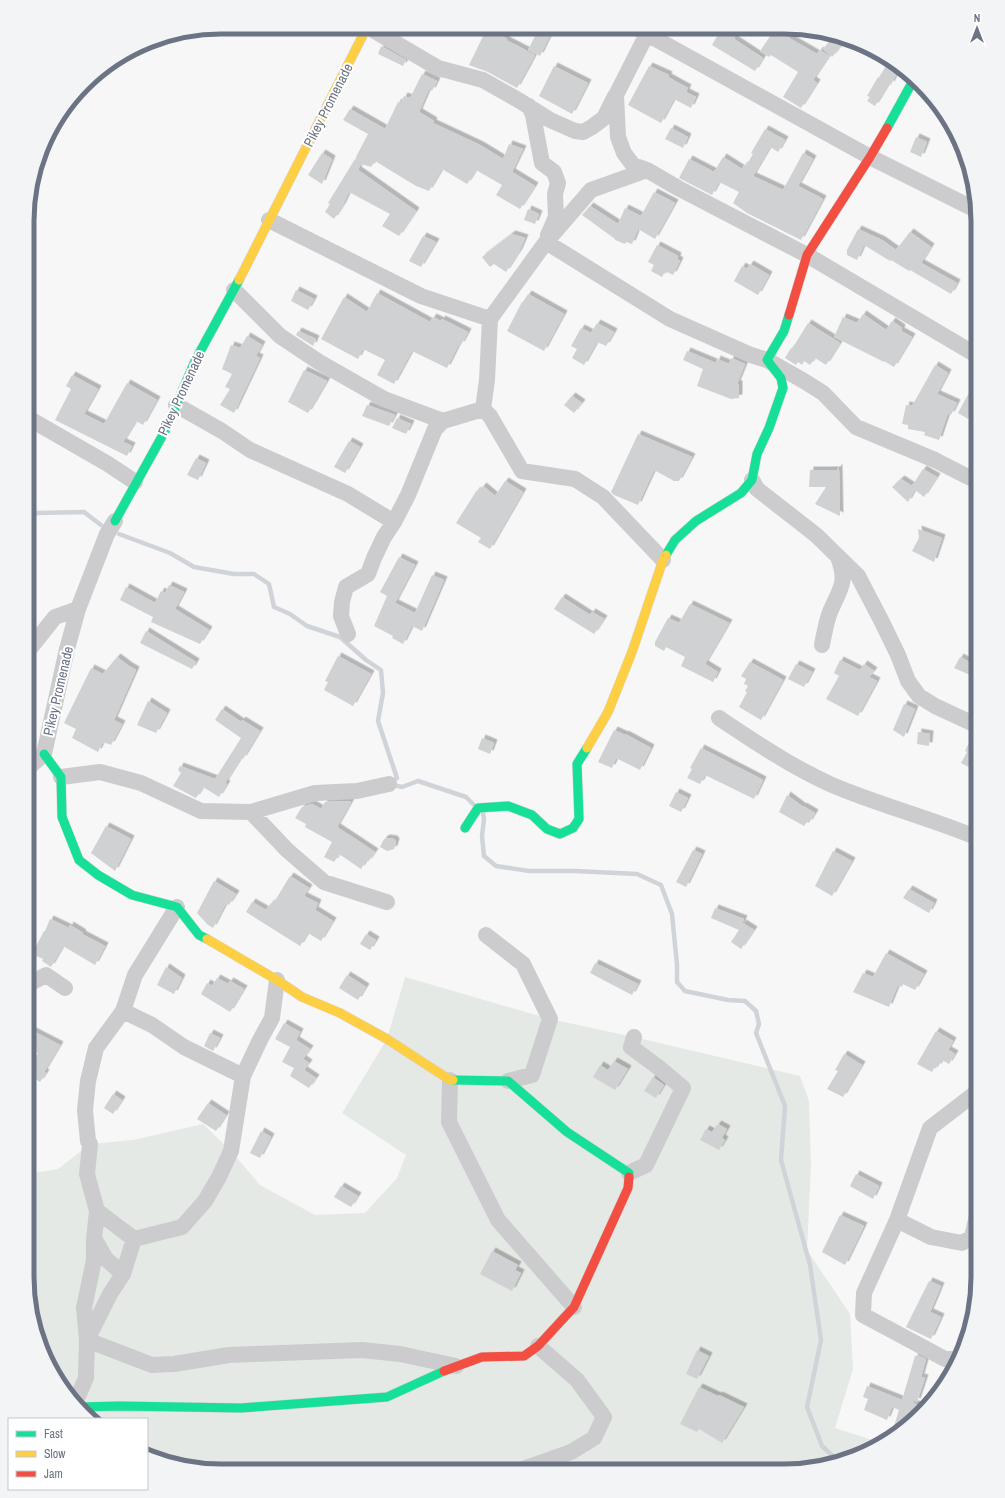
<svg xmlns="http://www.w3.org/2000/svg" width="1005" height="1498" viewBox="0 0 1005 1498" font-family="'Archivo Narrow',sans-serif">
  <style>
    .green { fill: #e5e9e5 }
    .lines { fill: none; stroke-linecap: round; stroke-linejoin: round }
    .stream { stroke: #d0d4d9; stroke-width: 4.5 }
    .building { fill: #d0d1d2; filter: url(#shadow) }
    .fast-casing { stroke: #d4d5d5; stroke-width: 10 }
    .slow-casing { stroke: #d4d5d5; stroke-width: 10 }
    .jam-casing { stroke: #d4d5d5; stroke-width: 10 }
    .street { stroke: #ccccce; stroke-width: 16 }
    .fast { stroke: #16e098; stroke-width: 9 }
    .slow { stroke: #ffcf43; stroke-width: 9 }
    .jam { stroke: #f24e42; stroke-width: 9 }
    .labels { text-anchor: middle; stroke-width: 4; stroke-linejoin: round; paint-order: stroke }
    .street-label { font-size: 14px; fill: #6b7384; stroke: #fff }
    .rim { fill: none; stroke: #6b7384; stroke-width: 5 }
  </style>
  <defs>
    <filter id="shadow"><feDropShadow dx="3.5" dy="-3.5" stdDeviation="0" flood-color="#0004"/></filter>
  </defs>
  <rect width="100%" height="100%" fill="#f7f7f7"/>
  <path class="green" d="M 405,977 L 550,1019 L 634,1037 L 800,1076 L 809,1101 L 811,1166 L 807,1250 L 850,1314 L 853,1369 L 835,1428 L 881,1443 L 858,1456 L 784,1471 L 196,1469 L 147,1456 L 147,1419 L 91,1419 L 67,1395 L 42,1351 L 27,1277 L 27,1174 L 58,1169 L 90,1144 L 133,1140 L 203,1124 L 231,1151 L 260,1185 L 315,1215 L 365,1213 L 397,1178 L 406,1155 L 342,1113 L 387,1039 Z"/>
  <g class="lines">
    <path class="stream" d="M 28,516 L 37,513 L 84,512 L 101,525
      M 119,534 L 170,553 L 194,567 L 234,574 L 254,574 L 269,584 L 274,607 L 290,614 L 307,626 L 340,637 L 366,660 L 381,670 L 383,693 L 378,721 L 397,778 L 389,784 L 402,787 L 418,781 L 466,797 L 473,804
      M 483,813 L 484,819 L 482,836 L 484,856 L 496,866 L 529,871 L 575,871 L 637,874 L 661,885 L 672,914 L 677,965 L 677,982 L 685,991 L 728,1000 L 745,1001 L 756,1011 L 759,1024 L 756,1033 L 785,1106 L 781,1160 L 810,1265 L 821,1340 L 807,1407 L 822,1446 L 837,1460"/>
  </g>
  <path class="building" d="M 487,28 L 501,28 L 498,34 L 507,39 L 506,40 L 535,55 L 517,88 L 488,72 L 469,65 Z
    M 539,28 L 545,28 L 552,31 L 540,56 L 528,50 Z
    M 722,28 L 740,28 L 734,39 L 763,58 L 755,71 L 712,45 Z
    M 775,29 L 790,29 L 787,33 L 790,35 L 789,38 L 817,54 L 820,50 L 829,56 L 813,80 L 817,83 L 801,108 L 783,97 L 798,72 L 771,55 L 769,57 L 760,51 Z
    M 833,37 L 843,44 L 832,57 L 823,49 Z
    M 381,46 L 406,60 L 403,66 L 378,54 Z
    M 889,60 L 900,66 L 891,85 L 889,83 L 875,106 L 867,101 L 870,97 L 867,96 L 878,77 L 879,78 Z
    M 554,66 L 588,83 L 572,114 L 539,96 Z
    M 649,66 L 669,75 L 668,77 L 688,88 L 686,92 L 696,97 L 691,108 L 674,99 L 661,123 L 628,105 Z
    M 422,74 L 437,81 L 432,91 L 429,89 L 419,112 L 434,121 L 433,123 L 480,145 L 503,159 L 509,144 L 523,149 L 512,172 L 535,186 L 520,209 L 496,195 L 502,185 L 476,170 L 467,184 L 442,169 L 429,191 L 416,186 L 375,161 L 371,167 L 361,164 L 358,170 L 416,211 L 399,236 L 382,226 L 390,214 L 349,192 L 343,205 L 334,219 L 325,212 L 330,204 L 328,203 L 355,159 L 356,160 L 356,157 L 368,134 L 343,120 L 350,109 L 385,129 L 398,102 L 401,103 L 404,96 L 410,98 Z
    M 671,128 L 688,137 L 683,148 L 665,139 Z
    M 765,129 L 785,140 L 778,152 L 770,147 L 753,176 L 783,190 L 803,153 L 813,159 L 798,186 L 823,199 L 801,240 L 747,213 L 733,203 L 739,192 L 719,182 L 712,195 L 679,178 L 689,159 L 714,172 L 723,157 L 742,169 L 744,165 L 746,166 L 753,154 L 751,153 Z
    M 916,137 L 927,142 L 921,157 L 910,152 Z
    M 322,153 L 332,159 L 322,184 L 308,175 Z
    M 654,192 L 675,203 L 655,239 L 638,229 L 632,244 L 626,242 L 625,244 L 615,240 L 615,239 L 582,215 L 590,206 L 618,224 L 625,208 L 641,216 Z
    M 528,209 L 539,214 L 535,224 L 524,220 Z
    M 858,229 L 882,240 L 896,250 L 910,232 L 931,247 L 921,263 L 957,283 L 951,294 L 910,270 L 909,271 L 891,260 L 890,261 L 864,245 L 857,260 L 847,255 L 847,250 Z
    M 512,234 L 525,238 L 519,252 L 506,272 L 494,264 L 490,267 L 482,257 Z
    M 423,236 L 436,242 L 421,267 L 409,261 Z
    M 657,245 L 678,256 L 677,259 L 680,261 L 673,275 L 665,271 L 662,277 L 651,271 L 654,265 L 648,262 Z
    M 750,264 L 769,275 L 758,295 L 734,281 L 742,266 L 747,269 Z
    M 296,290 L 314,299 L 308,310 L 291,301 Z
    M 377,293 L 430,322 L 433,317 L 441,321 L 442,319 L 468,332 L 461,345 L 459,344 L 447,368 L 412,351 L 394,384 L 377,375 L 385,360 L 363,349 L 358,359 L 321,339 L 344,297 L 367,312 Z
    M 528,294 L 564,314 L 544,351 L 507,331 L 522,302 L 523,302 Z
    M 863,314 L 886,330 L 892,321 L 902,328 L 901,331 L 912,337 L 894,367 L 884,361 L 884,362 L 834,337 L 843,317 L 857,323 Z
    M 597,323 L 614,332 L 606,346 L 597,342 L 584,365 L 572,358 L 577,349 L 571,346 L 581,328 L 591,333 Z
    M 808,323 L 840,343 L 826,365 L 815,358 L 810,365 L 804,361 L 802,365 L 798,362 L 796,365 L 785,358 L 791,348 L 792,349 Z
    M 298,331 L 316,339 L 313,346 L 296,335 Z
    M 247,336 L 262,345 L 256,356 L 260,358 L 234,413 L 220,405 L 230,389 L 225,387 L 232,374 L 222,369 L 231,345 L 240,348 Z
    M 687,351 L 716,363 L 717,359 L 729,364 L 731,358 L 745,364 L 737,384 L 739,384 L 739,398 L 731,399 L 697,386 L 703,369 L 683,360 Z
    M 935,365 L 948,373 L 937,394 L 957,403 L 951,415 L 948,413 L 939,440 L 924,435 L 925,432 L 908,429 L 908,425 L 902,424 L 906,405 L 912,406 Z
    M 304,370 L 327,381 L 308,413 L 288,402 Z
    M 72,375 L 98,389 L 84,414 L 104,424 L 127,383 L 157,400 L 143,425 L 136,421 L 123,442 L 132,446 L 127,456 L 55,420 L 71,389 L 66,386 Z
    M 978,376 L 978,420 L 970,415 L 968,419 L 958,413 Z
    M 572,396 L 582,403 L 574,413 L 564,405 Z
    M 367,405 L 395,415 L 389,426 L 362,416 Z
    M 397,418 L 411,424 L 406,434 L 392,428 Z
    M 638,434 L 692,457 L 679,481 L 674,481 L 654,470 L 638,505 L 614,495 L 611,492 Z
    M 349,441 L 360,447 L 345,473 L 334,467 Z
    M 196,458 L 206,463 L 198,480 L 187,475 Z
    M 839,467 L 839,470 L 840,516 L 815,504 L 826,487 L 809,487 L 810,470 L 837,470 Z
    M 923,469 L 937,477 L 924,497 L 915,490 L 908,502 L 892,487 L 901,479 L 912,486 Z
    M 505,481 L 523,492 L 490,549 L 478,542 L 481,538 L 456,523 L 477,490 L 478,492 L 483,486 L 495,496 Z
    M 918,529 L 942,538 L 934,562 L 912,551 L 919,538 Z
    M 399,557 L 415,565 L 395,603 L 415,613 L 432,575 L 444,580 L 422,631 L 412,626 L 403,644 L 392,638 L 393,636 L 374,626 L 387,596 L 380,592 Z
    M 169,585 L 184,592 L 175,609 L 209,630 L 200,644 L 151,622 L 153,617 L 120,600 L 126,587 L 155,603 L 161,591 L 165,593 Z
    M 562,597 L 590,615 L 592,612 L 604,619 L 594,634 L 554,609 Z
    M 690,604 L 729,623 L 705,664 L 718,672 L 713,682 L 681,666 L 685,657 L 666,647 L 664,651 L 655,646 L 655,642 L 668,618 L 679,623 Z
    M 146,631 L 196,662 L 192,669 L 140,643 Z
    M 338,656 L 371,674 L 353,706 L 324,690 L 328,682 L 325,681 Z
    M 117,657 L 129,666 L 136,670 L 114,720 L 122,724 L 111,745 L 103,742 L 98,752 L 72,738 L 76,729 L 64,723 L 91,668 L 103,674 Z
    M 960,657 L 975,665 L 970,675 L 954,668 Z
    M 840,660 L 860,670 L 864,664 L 874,671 L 869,677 L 877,681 L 858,716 L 826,699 L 839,676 L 834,673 Z
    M 750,662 L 783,680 L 761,720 L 739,707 L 747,692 L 745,691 L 748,686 L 744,684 L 746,679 L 741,676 Z
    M 796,664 L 812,672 L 804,687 L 788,679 Z
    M 148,701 L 167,713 L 156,733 L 137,725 Z
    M 904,704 L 915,709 L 904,737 L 893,730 Z
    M 222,709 L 241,722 L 242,720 L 260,731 L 243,759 L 241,758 L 225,783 L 227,784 L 219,797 L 203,787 L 196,798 L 173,786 L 181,773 L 178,770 L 180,766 L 215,779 L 241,738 L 215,720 Z
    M 614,730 L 625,735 L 625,734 L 651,748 L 640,770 L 616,758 L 612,768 L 598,762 Z
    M 918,732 L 930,734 L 929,746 L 917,744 Z
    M 973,734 L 978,735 L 978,772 L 961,763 L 967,752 L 965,751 Z
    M 482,738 L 494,743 L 490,754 L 478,749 Z
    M 701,748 L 763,780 L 754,799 L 705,775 L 700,784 L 687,778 L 692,769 L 690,768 Z
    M 676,792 L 688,798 L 681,812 L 669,806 Z
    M 787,795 L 803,807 L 803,806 L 815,813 L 809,823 L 807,822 L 804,826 L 779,812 Z
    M 349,801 L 351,802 L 337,827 L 375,852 L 368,862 L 366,860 L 361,869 L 339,854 L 334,862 L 324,857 L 332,842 L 305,827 L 306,824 L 295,818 L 302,807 L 312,804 L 321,809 L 325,802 Z
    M 106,826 L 131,839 L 115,871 L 91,853 Z
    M 387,838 L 394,839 L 396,842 L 394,849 L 391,850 L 387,851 L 380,847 L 384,839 Z
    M 693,850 L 702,854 L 686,887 L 676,882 Z
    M 833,851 L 852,861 L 832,896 L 815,886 Z
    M 290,876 L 309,888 L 304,896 L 318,903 L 315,910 L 333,921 L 321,941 L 308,933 L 300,946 L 246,912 L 252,902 L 266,910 L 271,903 L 273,904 Z
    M 214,881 L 236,894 L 229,905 L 226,903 L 213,928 L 207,924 L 197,913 Z
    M 909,889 L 934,903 L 929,913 L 903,898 Z
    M 715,908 L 744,919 L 740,928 L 743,923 L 754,930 L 741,949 L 731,942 L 739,930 L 711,918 Z
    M 50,919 L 69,928 L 70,925 L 83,933 L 82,934 L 105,946 L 95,965 L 63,946 L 51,967 L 42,961 L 43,959 L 32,954 L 44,931 L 45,931 Z
    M 366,934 L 376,940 L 370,950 L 360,944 Z
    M 886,953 L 924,974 L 915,990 L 903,984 L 902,987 L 898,985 L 889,1007 L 853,992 L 863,973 L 873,977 Z
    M 595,963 L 638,984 L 632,995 L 590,973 Z
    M 166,967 L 182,978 L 174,994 L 157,985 Z
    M 347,975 L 366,987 L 358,1000 L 339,988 Z
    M 217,978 L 228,984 L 230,981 L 244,989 L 230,1012 L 201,994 L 207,983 L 212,986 Z
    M 284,1023 L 300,1032 L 296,1040 L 310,1049 L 303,1059 L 309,1063 L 304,1070 L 316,1078 L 309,1088 L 290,1076 L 294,1068 L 282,1062 L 290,1047 L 275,1039 Z
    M 27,1028 L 60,1045 L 44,1072 L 46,1073 L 40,1082 L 27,1074 L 27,1069 L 38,1053 L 27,1048 Z
    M 936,1031 L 953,1041 L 948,1050 L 955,1054 L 949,1064 L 942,1060 L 938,1067 L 935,1066 L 932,1072 L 917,1064 Z
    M 210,1033 L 220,1038 L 213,1051 L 204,1046 Z
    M 844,1054 L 862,1065 L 843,1097 L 827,1089 L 838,1071 L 835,1070 Z
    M 614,1061 L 628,1069 L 615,1090 L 593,1077 L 600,1065 L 608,1070 Z
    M 653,1077 L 664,1085 L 656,1098 L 644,1091 Z
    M 113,1094 L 122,1100 L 113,1114 L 104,1108 Z
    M 208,1103 L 226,1115 L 216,1131 L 197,1119 Z
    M 718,1124 L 727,1129 L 722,1138 L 725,1140 L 719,1150 L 700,1140 L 706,1129 L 712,1132 Z
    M 261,1131 L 271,1137 L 260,1158 L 250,1153 Z
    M 856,1174 L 879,1186 L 873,1199 L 850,1186 Z
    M 341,1186 L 358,1196 L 351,1207 L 334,1197 Z
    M 840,1215 L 864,1226 L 845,1265 L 822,1252 Z
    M 492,1251 L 518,1265 L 515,1270 L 521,1273 L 512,1291 L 480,1274 Z
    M 929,1281 L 941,1286 L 931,1310 L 930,1312 L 941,1317 L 931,1339 L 906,1327 Z
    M 697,1350 L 709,1356 L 697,1379 L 686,1374 Z
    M 917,1355 L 926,1359 L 921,1377 L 925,1378 L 917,1402 L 914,1400 L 913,1403 L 925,1408 L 916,1416 L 909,1414 L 903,1429 L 894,1426 L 899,1410 L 892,1407 L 887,1420 L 864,1410 L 868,1399 L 863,1397 L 867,1386 L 902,1400 L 915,1356 L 916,1356 Z
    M 699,1387 L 718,1396 L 719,1395 L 744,1407 L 722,1443 L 699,1429 L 697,1432 L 680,1424 Z"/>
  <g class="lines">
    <defs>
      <path id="fast" d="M 887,128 L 914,79
        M 115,521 L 165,431 L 195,361 L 239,280
        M 666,555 L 675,540 L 696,521 L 741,493 L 752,480 L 757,454 L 769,428 L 783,388 L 781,378 L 767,360 L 784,331 L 789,315
        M 44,754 L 61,777 L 62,817 L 79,860 L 98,875 L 132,895 L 177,907 L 199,935 L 207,939
        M 465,828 L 478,808 L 508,806 L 532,815 L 547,829 L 560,834 L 573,828 L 579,819 L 577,764 L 587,748
        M 453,1080 L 508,1081 L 567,1132 L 629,1173 L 629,1177
        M 79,1407 L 120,1406 L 241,1408 L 387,1397 L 444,1371"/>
      <path id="slow" d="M 239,280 L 367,27
        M 587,748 L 608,712 L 632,652 L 663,560 L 666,555
        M 207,939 L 277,980 L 302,997 L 340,1013 L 387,1039 L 450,1080 L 453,1080"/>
      <path id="jam" d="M 789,315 L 807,255 L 870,157 L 887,128
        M 444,1371 L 482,1357 L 524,1356 L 538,1346 L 574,1307 L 628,1188 L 629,1177"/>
    </defs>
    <use href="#fast" class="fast-casing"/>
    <use href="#slow" class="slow-casing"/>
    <use href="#jam" class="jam-casing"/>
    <path class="street" d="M 368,27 L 438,68 L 483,80 L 520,101 L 550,120 L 575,131 L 583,132 L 592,127 L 604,118 L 615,96
      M 636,28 L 870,157 L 976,210
      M 650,28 L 616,95 L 618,137 L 624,153 L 633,165 L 647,170 L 678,188 L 807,255 L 978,356
      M 529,106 L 533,115 L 542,163 L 554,172 L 558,183 L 555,194 L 556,217 L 548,235
      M 269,220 L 421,296 L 490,319
      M 546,242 L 670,319 L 751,355 L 767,360 L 804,381 L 823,393 L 856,427 L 935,460 L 978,482
      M 234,290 L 280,336 L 319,362 L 384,399 L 443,421
      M 176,405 L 222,431 L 250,450 L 348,494 L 394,522
      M 483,409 L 490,416 L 522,471 L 575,479 L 603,497 L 663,560
      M 28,418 L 108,464 L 135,482
      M 752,480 L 757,489 L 816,535 L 858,576 L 882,622 L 898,655 L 908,681 L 919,696 L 935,706 L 978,726
      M 348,634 L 341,616 L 342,602 L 346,587 L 368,574 L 374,558 L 384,537 L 394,522 L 408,495 L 435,429 L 443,421 L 483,409 L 487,380 L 490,319 L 546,242 L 591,190 L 647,170
      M 822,645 C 824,635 826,622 830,612 C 840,588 848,584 838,557
      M 28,651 L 55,617 L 78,609
      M 719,718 C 755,742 792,767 832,785 C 879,805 930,818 978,838
      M 28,768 L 44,754 L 67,649 L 78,609 L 107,534 L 115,521
      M 61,777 L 100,772 L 141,783 L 201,811 L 251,812 L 287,850 L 324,882 L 387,902
      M 251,812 L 315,793 L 357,791 L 389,784
      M 177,907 L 135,975 L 123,1011 L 96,1048 L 88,1081 L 85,1110 L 88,1141 L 90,1144 L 87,1174 L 97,1211 L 94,1239 L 94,1260 L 84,1308 L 87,1340 L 152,1365 L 174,1364 L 229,1355 L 362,1350 L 400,1354 L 456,1366
      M 486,935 L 523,964 L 550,1019 L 532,1075 L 508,1081
      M 27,985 L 46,975 L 65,988
      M 123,1011 L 152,1025 L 184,1047 L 243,1076
      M 450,1080 L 449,1122 L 498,1220 L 574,1307
      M 629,1173 L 646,1165 L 683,1088 L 658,1067 L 631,1047 L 634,1037
      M 97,1211 L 134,1239 L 182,1227 L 205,1201 L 219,1177 L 231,1151 L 243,1076 L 260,1040 L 272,1018 L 277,980
      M 897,1220 L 931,1237 L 962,1243 L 972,1237 L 978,1211
      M 95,1240 L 106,1259 L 123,1274
      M 958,1359 L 945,1359 L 863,1315 L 864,1293 L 897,1220 L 930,1128 L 978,1091
      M 75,1403 L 86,1378 L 87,1340 L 110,1294 L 123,1274 L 134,1239
      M 520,1470 L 571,1452 L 594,1438 L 604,1417 L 577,1380 L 538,1346"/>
    <use href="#fast" class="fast"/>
    <use href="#slow" class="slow"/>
    <use href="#jam" class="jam"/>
  </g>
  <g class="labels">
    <g class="street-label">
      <text transform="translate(328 105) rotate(-63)" y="5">Pikey Promenade</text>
      <text transform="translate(181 393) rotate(-65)" y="5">Pikey Promenade</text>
      <text transform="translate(58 691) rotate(-77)" y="5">Pikey Promenade</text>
    </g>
  </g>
  <path d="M0 0H1005V1498H0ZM221 34H784A187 187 0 0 1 971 221V1277A187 187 0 0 1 784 1464H221A187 187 0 0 1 34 1277V221A187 187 0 0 1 221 34Z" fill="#f3f4f5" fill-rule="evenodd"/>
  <path class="rim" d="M221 34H784A187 187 0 0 1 971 221V1277A187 187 0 0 1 784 1464H221A187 187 0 0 1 34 1277V221A187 187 0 0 1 221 34Z"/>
  <rect x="8" y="1418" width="140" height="72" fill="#ffffff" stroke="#c4c7ce"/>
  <rect x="16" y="1431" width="20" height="6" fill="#16e098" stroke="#c4c7ce"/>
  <text x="44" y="1438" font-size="12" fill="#6b7384">Fast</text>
  <rect x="16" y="1451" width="20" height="6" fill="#ffcf43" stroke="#c4c7ce"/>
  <text x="44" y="1458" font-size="12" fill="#6b7384">Slow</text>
  <rect x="16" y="1471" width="20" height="6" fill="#f24e42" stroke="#c4c7ce"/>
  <text x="44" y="1478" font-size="12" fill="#6b7384">Jam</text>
  <g transform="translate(977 28)" stroke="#ffffff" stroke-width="3" paint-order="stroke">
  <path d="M0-3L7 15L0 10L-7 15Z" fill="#6b7384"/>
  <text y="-6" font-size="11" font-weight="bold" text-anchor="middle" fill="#6b7384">N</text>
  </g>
</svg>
